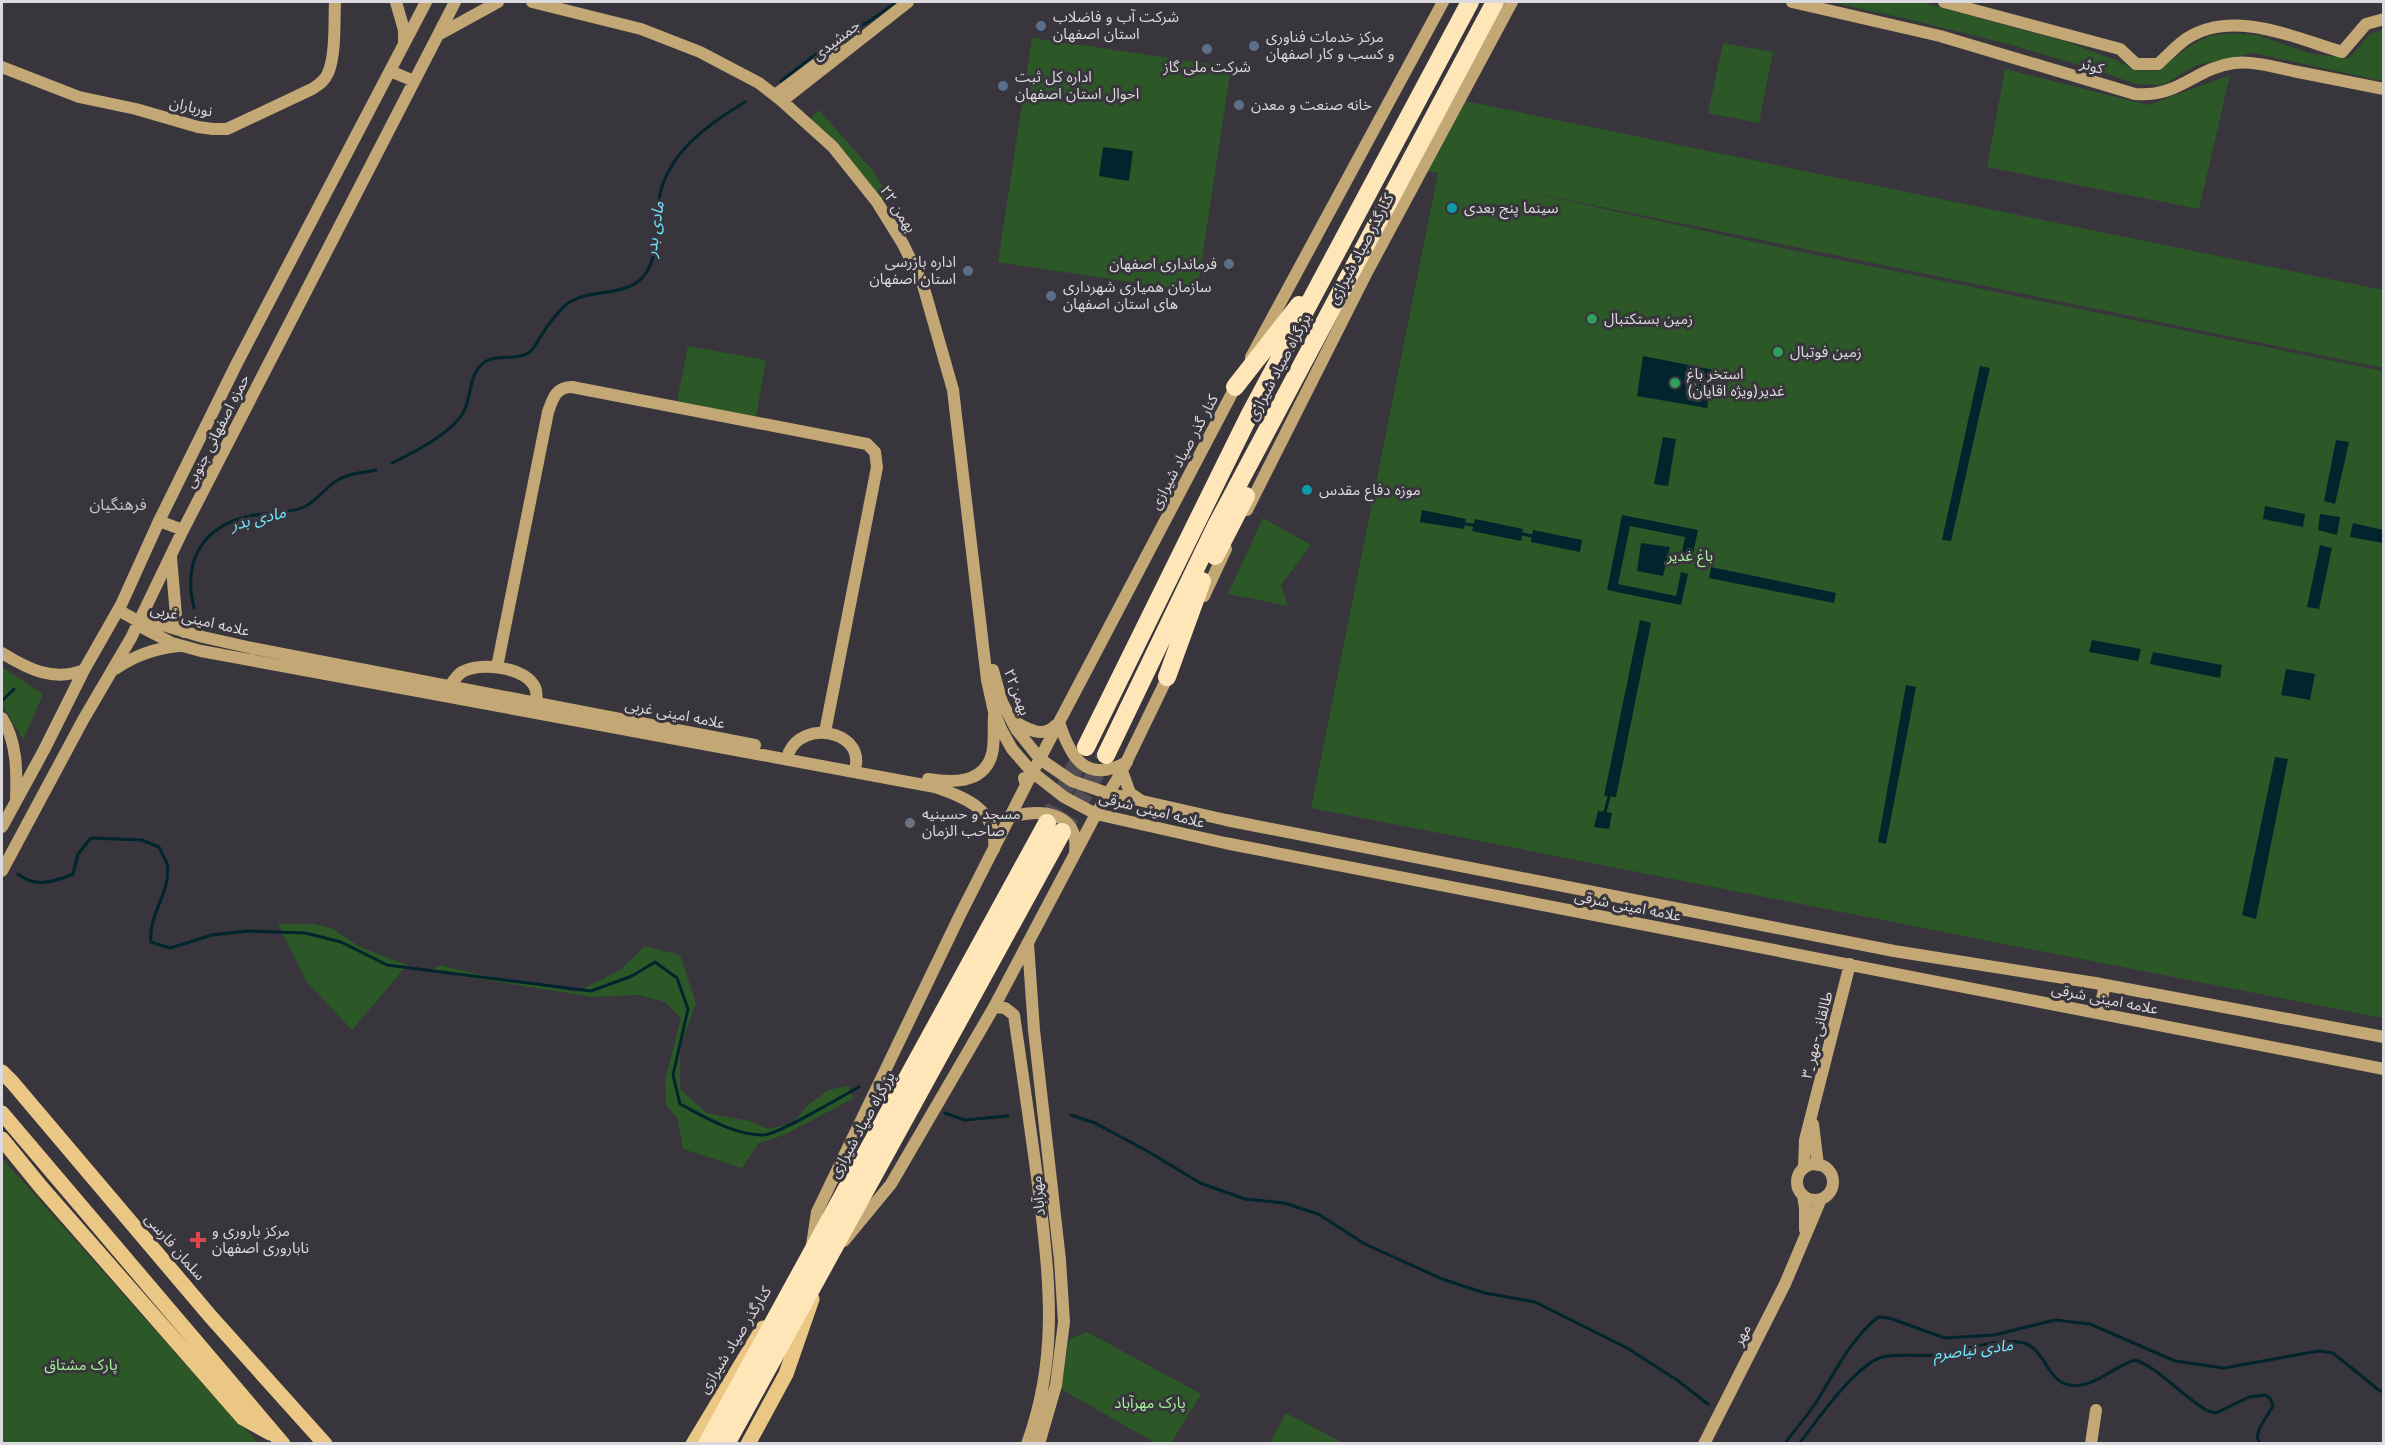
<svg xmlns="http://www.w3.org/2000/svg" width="2385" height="1445" viewBox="0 0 2385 1445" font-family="Inter,'Noto Sans Arabic',sans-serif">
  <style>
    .green { fill: #2c5827 }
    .water { fill: #00252c }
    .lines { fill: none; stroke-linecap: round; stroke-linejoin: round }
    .stream { stroke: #00252c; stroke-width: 3 }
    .highway-tunnel { stroke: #504e54; stroke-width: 18; stroke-dasharray: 18 9; stroke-linecap: butt }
    .secondary { stroke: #c3a875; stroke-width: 12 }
    .primary { stroke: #eac784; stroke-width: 15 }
    .highway { stroke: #ffe6b8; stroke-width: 18 }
    .service-dot { fill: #5c6f8a; stroke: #38353c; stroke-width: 2 }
    .culture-dot { fill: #0f9aa8; stroke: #38353c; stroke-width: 2 }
    .leisure-dot { fill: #2e9e5b; stroke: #38353c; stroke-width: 2 }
    .worship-dot { fill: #6b7280; stroke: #38353c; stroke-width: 2 }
    .health-dot { fill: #e0444e; stroke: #38353c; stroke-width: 2 }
    .labels { text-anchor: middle; stroke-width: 6; stroke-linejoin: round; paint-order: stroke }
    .poi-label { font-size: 15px; fill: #dbdade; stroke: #38353c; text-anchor: start }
    .street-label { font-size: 15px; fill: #dbdade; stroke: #38353c }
    .park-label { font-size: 15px; fill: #a6f39c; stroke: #38353c }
    .water-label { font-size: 16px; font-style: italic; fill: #70e6ff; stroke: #38353c }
    .neighbourhood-label { font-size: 16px; fill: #c6c2cb; stroke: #38353c }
  </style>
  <rect width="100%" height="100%" fill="#38353c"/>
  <path class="green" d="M 1829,2 L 1920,2 L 2067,42 L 2118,61 L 2133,70 L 2157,71 L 2188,47 L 2209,36 L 2232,33 L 2257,35 L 2312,54 L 2349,58 L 2371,33 L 2383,30 L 2383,81 L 2253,53 L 2197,65 L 2163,85 L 2135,84 L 2097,70 L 2012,45 L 1899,17 Z
    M 1032,38 L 1231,67 L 1197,292 L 998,262 Z
    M 1723,43 L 1773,52 L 1759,123 L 1708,113 Z
    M 2005,69 L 2148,105 L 2230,75 L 2199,209 L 1987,167 Z
    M 1460,100 L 2383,290 L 2383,368 L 1514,189 L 1801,252 L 2383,371 L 2383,1018 L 1311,808 L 1438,173 L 1423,170 Z
    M 819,110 L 874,172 L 888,196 L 882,200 L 811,118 Z
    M 688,346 L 766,360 L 756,417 L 677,401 Z
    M 1263,518 L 1311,545 L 1281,585 L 1288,606 L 1228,594 Z
    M 2,667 L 43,694 L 23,740 L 2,704 Z
    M 278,924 L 314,924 L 333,929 L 360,947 L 407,965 L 352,1030 L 307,982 Z
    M 645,946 L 680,955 L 696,1003 L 680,1047 L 680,1089 L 707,1113 L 749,1121 L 769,1129 L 793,1123 L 807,1106 L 828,1090 L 848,1086 L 854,1098 L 786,1134 L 758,1144 L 742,1168 L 683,1149 L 678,1120 L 666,1104 L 665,1080 L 681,1018 L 665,1002 L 638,995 L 593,997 L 429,971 L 440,965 L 476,974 L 577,992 L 620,970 Z
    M 2,1158 L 217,1400 L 259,1443 L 2,1443 Z
    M 1087,1332 L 1201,1394 L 1171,1443 L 1157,1444 L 1061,1389 L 1069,1339 Z
    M 1286,1413 L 1343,1443 L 1270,1443 Z"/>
  <path class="water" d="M 1103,147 L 1133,151 L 1129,181 L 1099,176 Z
    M 1643,356 L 1714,370 L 1707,408 L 1637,396 Z
    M 1980,366 L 1990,368 L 1951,541 L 1942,540 Z
    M 1663,437 L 1676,439 L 1668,486 L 1654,484 Z
    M 2336,440 L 2349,442 L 2335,504 L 2324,501 Z
    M 2265,506 L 2305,514 L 2303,527 L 2263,519 Z
    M 1422,510 L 1466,519 L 1464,529 L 1420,522 Z
    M 2320,514 L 2340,517 L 2337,535 L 2318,530 Z
    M 1622,515 L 1698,530 L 1691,564 L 1680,561 L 1685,537 L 1630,526 L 1618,584 L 1676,596 L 1681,572 L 1688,574 L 1681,605 L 1607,590 Z
    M 1475,519 L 1523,529 L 1521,541 L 1472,531 Z
    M 2353,523 L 2383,530 L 2383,543 L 2350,537 Z
    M 1533,530 L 1582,540 L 1580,552 L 1531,542 Z
    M 1641,543 L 1670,547 L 1663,576 L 1637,571 Z
    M 2320,545 L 2332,548 L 2319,609 L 2307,607 Z
    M 1711,567 L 1836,593 L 1834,603 L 1709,578 Z
    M 1640,620 L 1651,623 L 1616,797 L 1604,796 Z
    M 2092,640 L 2141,649 L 2138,661 L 2089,652 Z
    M 2153,652 L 2222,665 L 2220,678 L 2150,664 Z
    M 2286,669 L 2315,674 L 2310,700 L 2281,695 Z
    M 1906,685 L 1916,687 L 1886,844 L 1878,842 Z
    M 2275,757 L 2288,759 L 2256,919 L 2242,915 Z
    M 1598,811 L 1612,813 L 1609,829 L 1594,827 Z"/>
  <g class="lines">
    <path class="stream" d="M 781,81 L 824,48 L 871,20 L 897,2
      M 392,463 C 413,453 451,433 463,413 C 471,399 469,378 480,366 C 494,351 517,363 531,351 C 534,348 537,342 539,339 C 547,326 555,314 567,304 C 589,287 629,299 646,273 C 659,253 657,229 658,207 C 662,157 705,126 745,102
      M 1465,524 L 1473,525
      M 1522,534 L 1532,536
      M 194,608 C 182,558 204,524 255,515 C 271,512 289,514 304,507 C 317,501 325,488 336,481 C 348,473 363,473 376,470
      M 2,701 L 14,689
      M 1605,812 L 1609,797
      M 18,874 C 35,888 54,882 73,874 L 78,854 L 91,838 L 142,840 L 159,847 C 161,852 165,858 167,864 C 172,892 148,913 151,942 L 170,948 L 212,935 L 248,931 L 305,933 L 341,942 L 387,965 L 591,991 L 632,976 L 655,962 L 677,978 L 688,1009 L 673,1075 L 680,1104 C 705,1117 734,1135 763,1135 C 778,1135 842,1096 859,1087
      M 945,1113 L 965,1120 L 1008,1116
      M 1071,1115 L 1095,1123 L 1149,1152 L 1200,1183 L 1245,1199 L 1284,1203 L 1318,1214 L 1365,1244 L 1442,1279 L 1485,1293 L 1535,1302 L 1627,1348 L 1677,1380 L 1708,1404
      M 1786,1442 C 1796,1428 1808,1415 1817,1401 C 1835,1372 1851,1339 1878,1317 L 1889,1318 L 1945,1338 L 1994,1335 L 2055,1320 L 2090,1324 L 2175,1361 L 2224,1368 L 2318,1351 L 2333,1353 L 2380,1391 L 2384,1391
      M 1799,1444 C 1817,1420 1853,1369 1879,1358 C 1892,1352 1926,1358 1943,1354 C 1963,1349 2003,1338 2024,1343 C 2045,1349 2047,1381 2069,1385 C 2093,1390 2113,1366 2135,1360 C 2158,1367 2184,1398 2208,1411 L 2216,1413 L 2249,1397 L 2265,1395 L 2270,1398 L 2273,1406 L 2260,1427 L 2257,1437 L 2260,1444"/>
    <path class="highway-tunnel" d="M 1047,823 L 1086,747
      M 1062,832 L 1106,755"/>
    <path class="secondary" d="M 396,2 L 404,30 L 404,43
      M 532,2 L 641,29 L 700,52 L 759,83 L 782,101 L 833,147 L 877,202 L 903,244 L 923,285 L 953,390 L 987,680 L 994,712 L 1002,731 L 1012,749 L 1032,772 L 1064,797 L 1096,814 L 1225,843 L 2384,1069
      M 1792,2 L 1940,36 L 2135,94 C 2179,98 2195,68 2234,63 C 2253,61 2275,67 2293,71 C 2323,77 2353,83 2384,89
      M 1944,2 L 2120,49 L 2136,64 L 2158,64 C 2167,56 2176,46 2186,39 C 2232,8 2295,38 2342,52 L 2366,24 L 2384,19
      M 438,35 L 498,2
      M 2,67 L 79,97 L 136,109 L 198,127 L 213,129 L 227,129 L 312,89 C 318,85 325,81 328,73 C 336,55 334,21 335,2
      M 390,71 L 414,81
      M 775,95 L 839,47
      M 782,101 L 908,2
      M 1251,357 L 1443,2
      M 1247,510 L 1366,274 L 1512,2
      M 159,521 L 183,530
      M 171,557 L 176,616 L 184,632
      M 1204,596 L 1226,549
      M 118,610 L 138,621 L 145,629 L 172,643 L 201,651 L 935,787 C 965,797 998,810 994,849
      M 138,621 L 149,621 L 203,637 L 252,648 L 755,745
      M 2,653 C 28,669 53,682 84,670
      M 497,667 L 548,412 C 553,398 556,387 572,387 L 867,444 L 875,452 L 877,467 L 825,732
      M 115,669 C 134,656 156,648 179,646
      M 993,670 L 1002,702 L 1016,729 L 1040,759 L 1072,781 L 1107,793 L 1226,820 L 1894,951 L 2095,983 L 2384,1037
      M 450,686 C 454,680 457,675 462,672 C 480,662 521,667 533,684 C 537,689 537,696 536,702
      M 2,718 C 17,742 17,771 16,798
      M 1013,721 C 1028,729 1042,739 1056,725
      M 1059,722 C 1070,756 1085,785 1127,762
      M 789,752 C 804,720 860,731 856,764
      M 1122,771 L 1130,793 L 1140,800
      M 928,779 C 952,783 984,784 992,754 C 995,742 993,728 994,716
      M 1026,785 L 1239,380
      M 1010,817 C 1040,809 1080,811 1075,852
      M 2,827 L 44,750 L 84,670 L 121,605 L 159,521 L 237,363 L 426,2
      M 2,871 L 83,720 L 131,638 L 183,530 L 455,2
      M 1028,944 L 1034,1030 L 1060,1260 L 1064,1322 L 1056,1385 L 1039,1444
      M 994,1007 L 1005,1008 L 1014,1015 C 1023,1077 1032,1138 1040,1200 C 1050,1287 1058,1359 1027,1444
      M 2099,1012 L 2105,985
      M 1813,1124 L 1818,1165
      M1797 1182a18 18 0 1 1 36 0a18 18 0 1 1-36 0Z
      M 1804,1168 L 1805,1140 L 1850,964
      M 1803,1195 L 1805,1208 L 1805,1230
      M 844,1241 L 891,1184 L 994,1007 L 1096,814 L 1122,771 L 1170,672
      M 812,1245 L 817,1212 L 960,915 L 1026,785 L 1024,778
      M 1704,1444 L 1785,1284 L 1821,1199
      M 2091,1444 L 2096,1410"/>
    <path class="primary" d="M 2,1072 L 12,1082 L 211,1317 L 325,1444
      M 2,1113 L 283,1444
      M 2,1139 L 41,1187 L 243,1418 L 270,1433
      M 693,1444 L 763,1328
      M 748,1444 L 786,1374 L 812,1299"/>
    <path class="highway" d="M 1235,387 L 1299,305
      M 1215,556 L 1246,496
      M 1167,677 L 1202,581
      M 1086,747 L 1249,416 L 1470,2
      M 1106,755 L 1216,526 L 1495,2
      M 707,1444 L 1047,823
      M 726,1444 L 1062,832"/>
  </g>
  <g class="service-dot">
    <circle cx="1041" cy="26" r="6"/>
    <circle cx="1254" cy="46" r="6"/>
    <circle cx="1207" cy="49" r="6"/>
    <circle cx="1003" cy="86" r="6"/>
    <circle cx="1239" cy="105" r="6"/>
    <circle cx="1229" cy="264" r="6"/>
    <circle cx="968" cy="271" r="6"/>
    <circle cx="1051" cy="296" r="6"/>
  </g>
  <g class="culture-dot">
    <circle cx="1452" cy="208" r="6"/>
    <circle cx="1307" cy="490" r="6"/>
  </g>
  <g class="leisure-dot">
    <circle cx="1592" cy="319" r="6"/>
    <circle cx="1778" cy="352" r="6"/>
    <circle cx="1675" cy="383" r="6"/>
  </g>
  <circle class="worship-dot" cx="910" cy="823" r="6"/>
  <path class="health-dot" d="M195 1231h6v6h6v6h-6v6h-6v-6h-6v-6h6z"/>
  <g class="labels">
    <g class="poi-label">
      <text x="1053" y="22">شرکت آب و فاضلاب<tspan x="1053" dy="17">استان اصفهان</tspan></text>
      <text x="1266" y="42">مرکز خدمات فناوری<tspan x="1266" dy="17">و کسب و کار اصفهان</tspan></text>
      <text x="1207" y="72" text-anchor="middle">شرکت ملی گاز</text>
      <text x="1015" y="82">اداره کل ثبت<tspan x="1015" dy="17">احوال استان اصفهان</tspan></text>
      <text x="1251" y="110">خانه صنعت و معدن</text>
      <text x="1464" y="213">سینما پنج بعدی</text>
      <text x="956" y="267" text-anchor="end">اداره بازرسی<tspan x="956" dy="17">استان اصفهان</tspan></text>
      <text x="1217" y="269" text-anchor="end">فرمانداری اصفهان</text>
      <text x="1063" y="292">سازمان همیاری شهرداری<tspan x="1063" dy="17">های استان اصفهان</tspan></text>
      <text x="1604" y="324">زمین بستکتبال</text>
      <text x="1790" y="357">زمین فوتبال</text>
      <text x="1687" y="379">استخر باغ<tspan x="1687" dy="17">غدیر(ویژه اقایان)</tspan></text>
      <text x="1319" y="495">موزه دفاع مقدس</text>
      <text x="922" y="819">مسجد و حسینیه<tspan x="922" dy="17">صاحب الزمان</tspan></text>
      <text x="212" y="1236">مرکز باروری و<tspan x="212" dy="17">ناباروری اصفهان</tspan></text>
    </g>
    <g class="street-label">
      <text transform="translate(836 40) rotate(-38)" y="5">جمشیدی</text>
      <text transform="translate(2092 66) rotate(16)" y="5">کوثر</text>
      <text transform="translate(191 107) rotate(13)" y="5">نورباران</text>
      <text transform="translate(898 209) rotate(57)" y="5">۲۲ بهمن</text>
      <text transform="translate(1361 249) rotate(-62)" y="5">کنارگذر صیاد شیرازی</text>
      <text transform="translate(1279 367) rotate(-62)" y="5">بزرگراه صیاد شیرازی</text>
      <text transform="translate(217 431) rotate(-63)" y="5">حمزه اصفهانی جنوبی</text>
      <text transform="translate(1184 452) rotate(-62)" y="5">کنار گذر صیاد شیرازی</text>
      <text transform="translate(200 620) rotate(13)" y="5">علامه امینی غربی</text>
      <text transform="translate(1017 692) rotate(69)" y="5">۲۲بهمن</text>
      <text transform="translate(675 714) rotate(11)" y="5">علامه امینی غربی</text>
      <text transform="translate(1152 810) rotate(14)" y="5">علامه امینی شرقی</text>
      <text transform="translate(1628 906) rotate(11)" y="5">علامه امینی شرقی</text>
      <text transform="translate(2105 999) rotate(11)" y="5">علامه امینی شرقی</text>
      <text transform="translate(1817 1035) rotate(-76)" y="5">۳_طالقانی-مهر</text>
      <text transform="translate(862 1125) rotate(-61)" y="5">بزرگراه صیاد شیرازی</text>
      <text transform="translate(1038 1196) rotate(-96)" y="5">مهرآباد</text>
      <text transform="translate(175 1247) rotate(49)" y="5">سلمان فارسی</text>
      <text transform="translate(1742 1335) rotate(-63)" y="5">مهر</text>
      <text transform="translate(735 1340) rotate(-58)" y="5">کنارگذر صیاد شیرازی</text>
    </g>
    <g class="park-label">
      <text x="1690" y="561">باغ غدیر</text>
      <text x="81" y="1370">پارک مشتاق</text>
      <text x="1150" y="1408">پارک مهرآباد</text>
    </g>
    <g class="water-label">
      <text transform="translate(654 229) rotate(-82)" y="6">مادی بدر</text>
      <text transform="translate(258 518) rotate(-14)" y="6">مادی بدر</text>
      <text transform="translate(1973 1349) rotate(-7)" y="6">مادی نیاصرم</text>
    </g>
    <g class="neighbourhood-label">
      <text x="118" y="510">فرهنگیان</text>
    </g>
  </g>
  <rect width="2385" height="1445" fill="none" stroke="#dbdade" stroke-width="6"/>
</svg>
